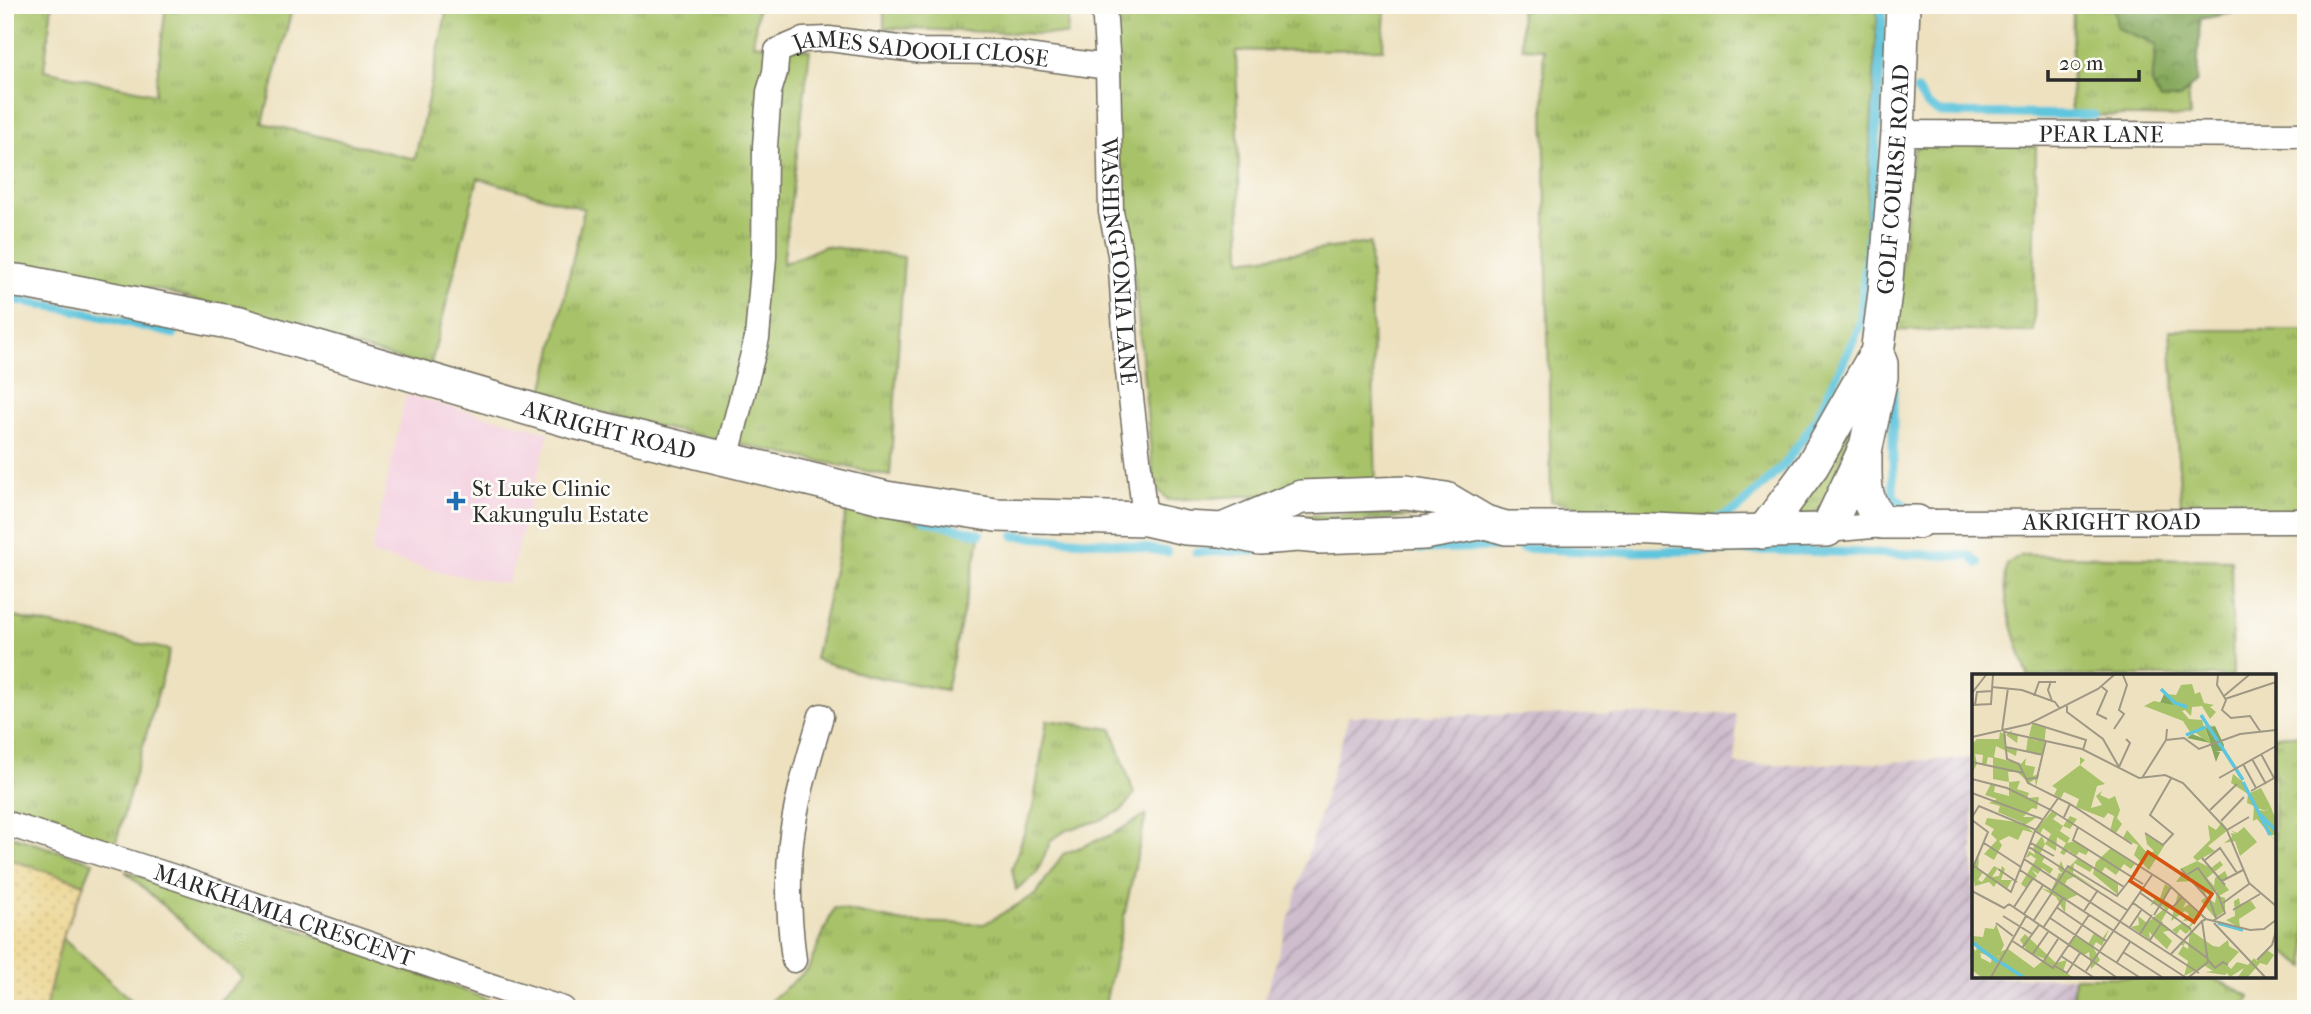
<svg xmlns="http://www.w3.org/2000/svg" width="2311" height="1014" viewBox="0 0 2311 1014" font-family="'IM FELL French Canon',serif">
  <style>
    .built { fill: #f3cfdf }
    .industrial { fill: url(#industrial-furrows) }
    .grass { fill: url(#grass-tufts); stroke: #69764a; stroke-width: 2 }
    .forest { fill: url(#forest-crowns); stroke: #586a44; stroke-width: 2 }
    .sand { fill: url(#sand-dots); stroke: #8c8264; stroke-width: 2 }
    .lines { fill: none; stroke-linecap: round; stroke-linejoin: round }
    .stream { stroke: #5fc5dd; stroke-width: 9 }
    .street-casing { stroke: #6f6b5f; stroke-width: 27 }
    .secondary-casing { stroke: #6f6b5f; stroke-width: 36 }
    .street { stroke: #fff; stroke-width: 24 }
    .secondary { stroke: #fff; stroke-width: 33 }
    .poi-dot { fill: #1f6fb2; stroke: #fdfcf7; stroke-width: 2.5 }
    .labels { text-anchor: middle; stroke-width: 5; stroke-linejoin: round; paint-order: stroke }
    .street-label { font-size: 23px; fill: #2b2b2b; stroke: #fdfcf7 }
    .poi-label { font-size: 23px; fill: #2b2b2b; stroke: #fdfcf7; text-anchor: start }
    .inset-river { fill: none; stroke: #5fc5dd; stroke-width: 3.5 }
    .inset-road { fill: none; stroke: #9f9884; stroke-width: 2 }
    .view { fill: #d5540f; fill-opacity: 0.15; stroke: #d5540f; stroke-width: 3.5 }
    .inset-edge { fill: none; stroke: #2b2b2b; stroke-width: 3.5 }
  </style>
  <defs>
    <pattern id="industrial-furrows" width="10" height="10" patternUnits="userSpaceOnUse" patternTransform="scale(1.75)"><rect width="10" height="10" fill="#cfbdce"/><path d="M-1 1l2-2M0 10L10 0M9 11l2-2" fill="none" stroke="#a89aa7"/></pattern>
    <pattern id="grass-tufts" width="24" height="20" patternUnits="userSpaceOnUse" patternTransform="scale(1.75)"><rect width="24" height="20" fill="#a7c268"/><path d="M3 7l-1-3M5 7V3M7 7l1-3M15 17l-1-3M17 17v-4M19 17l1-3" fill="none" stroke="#889e56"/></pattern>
    <pattern id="forest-crowns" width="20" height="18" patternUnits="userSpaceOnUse" patternTransform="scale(1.75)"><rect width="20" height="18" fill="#85a85c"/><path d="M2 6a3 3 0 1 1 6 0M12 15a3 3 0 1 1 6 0" fill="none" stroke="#6d894c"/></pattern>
    <pattern id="sand-dots" width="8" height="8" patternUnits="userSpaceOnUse" patternTransform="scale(1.75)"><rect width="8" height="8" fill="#eeda9e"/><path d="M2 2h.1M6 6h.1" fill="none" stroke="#cb8" stroke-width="1.8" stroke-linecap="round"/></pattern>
  </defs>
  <rect width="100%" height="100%" fill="#fdfcf7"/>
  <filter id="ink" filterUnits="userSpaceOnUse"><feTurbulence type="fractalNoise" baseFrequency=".0143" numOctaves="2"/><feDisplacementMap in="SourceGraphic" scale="14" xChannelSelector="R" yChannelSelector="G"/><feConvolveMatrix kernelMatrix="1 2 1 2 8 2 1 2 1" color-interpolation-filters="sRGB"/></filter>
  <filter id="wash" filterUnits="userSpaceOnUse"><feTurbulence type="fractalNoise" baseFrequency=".00686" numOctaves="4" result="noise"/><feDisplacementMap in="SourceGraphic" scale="28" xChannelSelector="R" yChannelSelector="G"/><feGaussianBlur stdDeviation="1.57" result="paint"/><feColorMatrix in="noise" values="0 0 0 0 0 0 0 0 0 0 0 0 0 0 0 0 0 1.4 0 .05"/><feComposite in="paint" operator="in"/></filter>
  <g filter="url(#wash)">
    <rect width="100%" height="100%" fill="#ede1c0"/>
    <path class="built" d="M 406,395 L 549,432 L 508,584 L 445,573 L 371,554 Z"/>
    <path class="industrial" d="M 1736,714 L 1736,765 L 1868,763 L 1973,758 L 1973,977 L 2074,977 L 2072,1009 L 1262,1009 L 1349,716 Z"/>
    <path class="grass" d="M 5,5 L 52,5 L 44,70 L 155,94 L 166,5 L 293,5 L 263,123 L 415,159 L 448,5 L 758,5 L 753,44 L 810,50 L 783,264 L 825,246 L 904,257 L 890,476 L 663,428 L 542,397 L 584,209 L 478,178 L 430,368 L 157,289 L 5,271 L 5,74 L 10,63 L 5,61 Z
      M 884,5 L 1069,5 L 1067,35 L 884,28 Z
      M 1102,5 L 1385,5 L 1383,49 L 1236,51 L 1241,260 L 1370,243 L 1376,489 L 1168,500 L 1154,485 L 1134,274 L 1100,52 Z
      M 1520,5 L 1878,5 L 1860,326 L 1806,441 L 1757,494 L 1731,515 L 1683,519 L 1602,512 L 1551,501 L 1543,49 L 1522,48 Z
      M 2073,5 L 2183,5 L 2190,117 L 2071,115 Z
      M 1926,143 L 2036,146 L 2034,332 L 1895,330 L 1911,163 L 1914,149 Z
      M 2170,330 L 2306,330 L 2306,468 L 2303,522 L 2182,521 Z
      M 1851,424 C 1846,445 1832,499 1816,512 C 1813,514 1809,515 1805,516 L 1797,513 Z
      M 848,504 L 980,537 L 946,690 L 866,675 L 815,659 Z
      M 1373,514 L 1415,517 L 1247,530 L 1293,516 Z
      M 2023,555 L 2231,560 L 2233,676 L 2028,676 C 2017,640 2000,602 2007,564 Z
      M 5,615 L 170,650 L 114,849 L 5,818 Z
      M 1047,720 L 1112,729 L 1134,794 L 1121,811 L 1101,820 L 1067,830 L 1051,840 L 1037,873 L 1016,890 L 1012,868 L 1033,808 Z
      M 2306,734 L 2306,967 L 2274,945 L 2274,736 Z
      M 1146,815 L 1104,1009 L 757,1009 L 769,1002 L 808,969 L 834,908 L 904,922 L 984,924 L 1036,894 L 1063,854 L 1111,835 Z
      M 5,834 L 93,862 L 84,884 L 5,858 Z
      M 125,871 L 349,947 L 512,1009 L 211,1009 L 243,978 Z
      M 62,938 L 141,1009 L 45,1009 Z
      M 2074,977 L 2211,977 L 2250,996 L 2244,1009 L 2072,1009 Z"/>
    <path class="forest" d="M 2114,5 L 2235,5 L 2232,13 L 2200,19 L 2197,81 L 2180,98 L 2160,100 L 2152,83 L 2156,44 L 2117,28 Z"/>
    <path class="sand" d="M 5,858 L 84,884 L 62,938 L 45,1009 L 5,1009 Z"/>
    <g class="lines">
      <path class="stream" d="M 1917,91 L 1927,105 L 1940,113 L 2094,115
        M 5,298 L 79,311 L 174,334
        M 1893,389 L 1893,493 L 1896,499 L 1911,510
        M 924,520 L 980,534
        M 1715,520 L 1738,509 L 1785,464 L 1816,419 L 1860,326 L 1874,179 L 1883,5
        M 1014,536 L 1114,543 L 1167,552
        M 1521,548 L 1606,552 L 1762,550 L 1970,556 L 1978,563
        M 1419,549 L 1498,547
        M 1196,552 L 1254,551"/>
    </g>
  </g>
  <g filter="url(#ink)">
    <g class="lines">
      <defs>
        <g id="street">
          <path id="s1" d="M 1104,5 L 1108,67 L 1111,212 L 1120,254 L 1127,363 L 1145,519"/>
          <path id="s2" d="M 1898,133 L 2306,135"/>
          <path id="s3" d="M 726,459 L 757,338 L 764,257 L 765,146 L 769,92 L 775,72 L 777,51 L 803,40 L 829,39 L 922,51 L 998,52 L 1108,67"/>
          <path id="s4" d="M 1827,530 L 1917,522 L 2306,521"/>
          <path id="s5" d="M 5,823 L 177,878 L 488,985 L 563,1009"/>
          <path d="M 794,960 C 789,921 787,881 791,842 C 796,799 809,758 821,716"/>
        </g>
        <g id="secondary">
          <path id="s6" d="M 5,280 L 25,282 L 239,324 L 574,422 L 886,498 L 996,515 L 1145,519 L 1185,528 L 1222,530 L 1260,538 L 1298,535 L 1319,537 L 1424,533 L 1485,522"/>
          <path d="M 1865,456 C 1865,486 1863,498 1882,522 L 1917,522"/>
          <path id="s7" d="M 1222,530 L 1301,497 L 1406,493 L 1446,499 L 1485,522 L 1506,528 L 1632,528 L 1719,532 L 1827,530 L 1866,447 L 1881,377 L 1881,364 L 1877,354 L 1885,292 L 1898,133 L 1903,5"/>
          <path d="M 1763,532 L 1812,466 L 1873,359"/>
        </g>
      </defs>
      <use href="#street" class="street-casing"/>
      <use href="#secondary" class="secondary-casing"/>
      <use href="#street" class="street"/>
      <use href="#secondary" class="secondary"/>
    </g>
  </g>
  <path class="poi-dot" d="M452.5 490.5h7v7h7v7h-7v7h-7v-7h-7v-7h7z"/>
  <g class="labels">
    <g class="street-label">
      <text dy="8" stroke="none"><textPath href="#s3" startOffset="560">JAMES SADOOLI CLOSE</textPath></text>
      <text dy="8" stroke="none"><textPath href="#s2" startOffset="203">PEAR LANE</textPath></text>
      <text dy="8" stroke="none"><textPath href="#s7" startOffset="982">GOLF COURSE ROAD</textPath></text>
      <text dy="8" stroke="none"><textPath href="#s1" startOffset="257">WASHINGTONIA LANE</textPath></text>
      <text dy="8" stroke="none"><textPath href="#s6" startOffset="623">AKRIGHT ROAD</textPath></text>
      <text dy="8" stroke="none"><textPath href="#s4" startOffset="285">AKRIGHT ROAD</textPath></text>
      <text dy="8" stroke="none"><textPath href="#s5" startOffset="294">MARKHAMIA CRESCENT</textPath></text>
    </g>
    <g class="poi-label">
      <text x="472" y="496">St Luke Clinic<tspan x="472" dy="26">Kakungulu Estate</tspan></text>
    </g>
  </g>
  <g transform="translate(1972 674)">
    <rect width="304" height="304" fill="#ede1c0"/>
    <path d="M 60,50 L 74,54 L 71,81 L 54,77 L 56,63 L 66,68 L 57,62 ZM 40,56 L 39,60 L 46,61 L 45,69 L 34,61 L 34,73 L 45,76 L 44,82 L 24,72 L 22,83 L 49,90 L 54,84 L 53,91 L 63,93 L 61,102 L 67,100 L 64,113 L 63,105 L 57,109 L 45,98 L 36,98 L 37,108 L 21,105 L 21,84 L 16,83 L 14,92 L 10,90 L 11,81 L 3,80 L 5,90 L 0,99 L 0,70 L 5,65 L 27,65 L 28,58 L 34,61 ZM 108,83 L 113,86 L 108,91 L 133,110 L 125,112 L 119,134 L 130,131 L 124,122 L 130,117 L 128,121 L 137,125 L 143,122 L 148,136 L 145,144 L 150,150 L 144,159 L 138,157 L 142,142 L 136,139 L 132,144 L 104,133 L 107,125 L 92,118 L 89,124 L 82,121 L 85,115 L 80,112 L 108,91 ZM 48,107 L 45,115 L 57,119 L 55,124 L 67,123 L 65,135 L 60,134 L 51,143 L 65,143 L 53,151 L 62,159 L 51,156 L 46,166 L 37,162 L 27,167 L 30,171 L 22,186 L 12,180 L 25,166 L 19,160 L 22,155 L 13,150 L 15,144 L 51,149 L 26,138 L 28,132 L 17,129 L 25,125 L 13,121 L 19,110 L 23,111 L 22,118 L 37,122 L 37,108 ZM 289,114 L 298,131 L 295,137 L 284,134 L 278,119 ZM 80,137 L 85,141 L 81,145 L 91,152 L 98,142 L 105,145 L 98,155 L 91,152 L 88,157 L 73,147 L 98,164 L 95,169 L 103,167 L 117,176 L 114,181 L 107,178 L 104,182 L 96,176 L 92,181 L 88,179 L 94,169 L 85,163 L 84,177 L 73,170 L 68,180 L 73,183 L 70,188 L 81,195 L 78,200 L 70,194 L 66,200 L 60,196 L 65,202 L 54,214 L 49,210 L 64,185 L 59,181 L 54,184 L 57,177 L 63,181 L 61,174 L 70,162 L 73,170 L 79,160 L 71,154 L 68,160 L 63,157 ZM 250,148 L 256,156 L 236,172 L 243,177 L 225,187 L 239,194 L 248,187 L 251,191 L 235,204 L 242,212 L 243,204 L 253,197 L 256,204 L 250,207 L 257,216 L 247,222 L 253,224 L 253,237 L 243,244 L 229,227 L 234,223 L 243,229 L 245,217 L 237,221 L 233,217 L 234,222 L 222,207 L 204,208 L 212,197 L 208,195 L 225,187 L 221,183 L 238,166 L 236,151 L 244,156 ZM 272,153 L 285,168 L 268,182 L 263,167 L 252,169 L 260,163 L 259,159 L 264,160 L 258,156 L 265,159 ZM 155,156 L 176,180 L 182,177 L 175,170 L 173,160 L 192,172 L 177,196 L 162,181 L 166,171 L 151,164 ZM 139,174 L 163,190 L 159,195 L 152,190 L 144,201 L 133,193 L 130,198 L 146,209 L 146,221 L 121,200 L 124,188 ZM 7,183 L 6,195 L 11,198 L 6,206 L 10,208 L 22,192 L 26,194 L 20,203 L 27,202 L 30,192 L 33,195 L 29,206 L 40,206 L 35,215 L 25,208 L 22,213 L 17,208 L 3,212 L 0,197 ZM 106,184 L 121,193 L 118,198 L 102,189 L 101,199 L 123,213 L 103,202 L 95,206 L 93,210 L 107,220 L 94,226 L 93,239 L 84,223 L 69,214 L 79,217 L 87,199 L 91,200 L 86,195 L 89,187 L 93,197 ZM 193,210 L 198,213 L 191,230 L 198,232 L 189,248 L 199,256 L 191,258 L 200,267 L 195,275 L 199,279 L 177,258 L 178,266 L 159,253 L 167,251 L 166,242 L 175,249 L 193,234 L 183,229 L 178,232 L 184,222 L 188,224 ZM 206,219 L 214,228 L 211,234 L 217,230 L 229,242 L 218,253 L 221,258 L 241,272 L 247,273 L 256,266 L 257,272 L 267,278 L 255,291 L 259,295 L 265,288 L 276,291 L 282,284 L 285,287 L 295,276 L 302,281 L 295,291 L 288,289 L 276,303 L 266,303 L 272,294 L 258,303 L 255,299 L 253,301 L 233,298 L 241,297 L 233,292 L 212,302 L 216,287 L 206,280 L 211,272 L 207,269 L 214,268 L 211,272 L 216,275 L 218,256 L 214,260 L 208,255 L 205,260 L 200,256 L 210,249 L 217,252 L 222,246 L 211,247 L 217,240 L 213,237 L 199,247 ZM 267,224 L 268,230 L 279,227 L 284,234 L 267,245 L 268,254 L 254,246 L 263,242 L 262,227 ZM 137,255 L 130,272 L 124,268 L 121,273 L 128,286 L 119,295 L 117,278 L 112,281 L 97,271 L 103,262 L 116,270 L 122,259 L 130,265 ZM 53,260 L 84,289 L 95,286 L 91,297 L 101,303 L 9,303 L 0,296 L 0,274 L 4,277 L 5,273 L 18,283 L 8,276 L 9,284 L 19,289 L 20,283 L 27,283 L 27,278 L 36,275 L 62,294 L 73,285 L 56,278 L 48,266 Z" fill="#a7c268"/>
    <path d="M 210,16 L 220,19 L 221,31 L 206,30 L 203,34 L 188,29 L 193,18 L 206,29 ZM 243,52 L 252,71 L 251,77 L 244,77 L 248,78 L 244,88 L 238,69 L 215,64 L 220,60 L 238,67 L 233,54 Z" fill="#85a85c"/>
    <path d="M 220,10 L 223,20 L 228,18 L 232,29 L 242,31 L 238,33 L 244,38 L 238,45 L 230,32 L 220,33 L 219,42 L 213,36 L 210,37 L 217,45 L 230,46 L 232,53 L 242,51 L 233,55 L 239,69 L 238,70 L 224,59 L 215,61 L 218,58 L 211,47 L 172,32 L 182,27 L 201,31 L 194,20 L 204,21 L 209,11 ZM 261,100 L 271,108 L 285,136 L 295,137 L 298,131 L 304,146 L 304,161 L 299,161 L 304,168 L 285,145 L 281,147 L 282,132 L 275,129 L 276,120 L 259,109 ZM 24,250 L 32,271 L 25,285 L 6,278 L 8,275 L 0,268 L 0,262 L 11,263 L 13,254 L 22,255 Z" fill="#a7c268"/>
    <path class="inset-river" d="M 189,15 L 203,29 L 215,33M 229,41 L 271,106M 214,61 L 234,53M 271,108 L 298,161M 288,140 L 304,157M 246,249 L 271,256M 0,268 L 26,288M 28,288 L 51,303"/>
    <path class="inset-road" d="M 246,1 L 245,11 L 254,26 L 250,36 L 259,44 L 278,42 L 288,57M 79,7 L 76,16 L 80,27M 20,13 L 50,16 L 83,28 L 88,35M 130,13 L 135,17 L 125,40 L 135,45M 0,19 L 14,1M 62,22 L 67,8 L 84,8M 252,22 L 277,1M 253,25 L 304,8M 0,31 L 19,30 L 21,1M 3,31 L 5,18 L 20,17M 95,32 L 95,38 L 131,65 L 147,93M 60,49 L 114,66 L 111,76M 142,55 L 152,40 L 147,36 L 155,11 L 151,1M 30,57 L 36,14M 32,57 L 35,85 L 47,90 L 56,109 L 98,130M 33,58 L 110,75 L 167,104 L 193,101 L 211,109 L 255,156 L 277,209 L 304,232M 0,63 L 57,50 L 126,15 L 142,1M 194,66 L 212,64 L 227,75 L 268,60 L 304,56M 34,73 L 71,81M 289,80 L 302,104M 280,85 L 294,110M 0,88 L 51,99M 271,90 L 284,114M 147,93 L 158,69 L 154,65M 170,104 L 194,66 L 195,55M 247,104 L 304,72M 0,105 L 35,114 L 79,136 L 197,211 L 234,245 L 278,256 L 292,255 L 304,246M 54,105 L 65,104 L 74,66M 279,117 L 304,103M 0,119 L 70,145M 238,136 L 265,110M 0,143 L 7,132 L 64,156M 92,143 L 98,130 L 160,170M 0,146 L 16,158 L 0,196M 249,147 L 272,123M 106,153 L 101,166 L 171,210M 255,156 L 277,143M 63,157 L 152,213M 173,159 L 191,171 L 201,160 L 178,141 L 200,103M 12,169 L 49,193M 59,169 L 82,182M 57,173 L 155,236M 230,184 L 253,211M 52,185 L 227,299M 233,186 L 248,174 L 265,199M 2,192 L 39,218 L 63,157 L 87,123M 26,195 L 45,208M 209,195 L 238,227 L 244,244M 48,196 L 213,303M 216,200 L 226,194 L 247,223 L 253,239 L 241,247M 250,207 L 271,196M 0,217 L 32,234 L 37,230M 80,217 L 96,192 L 145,222 L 160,203M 167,218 L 219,255M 192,227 L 201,233 L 210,223M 160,228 L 235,284M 251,229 L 277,210M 37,230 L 144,303M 42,233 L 61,204M 84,233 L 134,267M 261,236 L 288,220M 112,237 L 126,216M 52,240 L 71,211M 182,241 L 199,213M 31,242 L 60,260M 78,244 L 127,277M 62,246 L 81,217M 24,249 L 41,262M 242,249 L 293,303M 158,253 L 170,235M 71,254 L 91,224M 168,260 L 180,241M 39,266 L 81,294 L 117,241M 178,266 L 190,248M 50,274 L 67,251M 128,278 L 167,303M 151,278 L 190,303M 199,280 L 230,247M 60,281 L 76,258M 89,282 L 121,303M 236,286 L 243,294 L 251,288 L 256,291M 285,286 L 300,271 L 304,257M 71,288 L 86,265M 145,288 L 158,268M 83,292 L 95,299 L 108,279M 114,297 L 180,201M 19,303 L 54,242M 217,303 L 236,288 L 230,247 L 234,245"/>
    <path class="view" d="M 176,178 L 240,220 L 222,248 L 158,207 Z"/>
    <rect width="304" height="304" class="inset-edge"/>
  </g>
  <rect width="2311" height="1014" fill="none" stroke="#fdfcf7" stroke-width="28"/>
  <path d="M2048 70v10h91v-10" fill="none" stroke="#2b2b2b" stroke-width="3.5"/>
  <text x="2059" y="70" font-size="21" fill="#2b2b2b" stroke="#fdfcf7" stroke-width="5" paint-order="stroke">20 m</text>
</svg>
